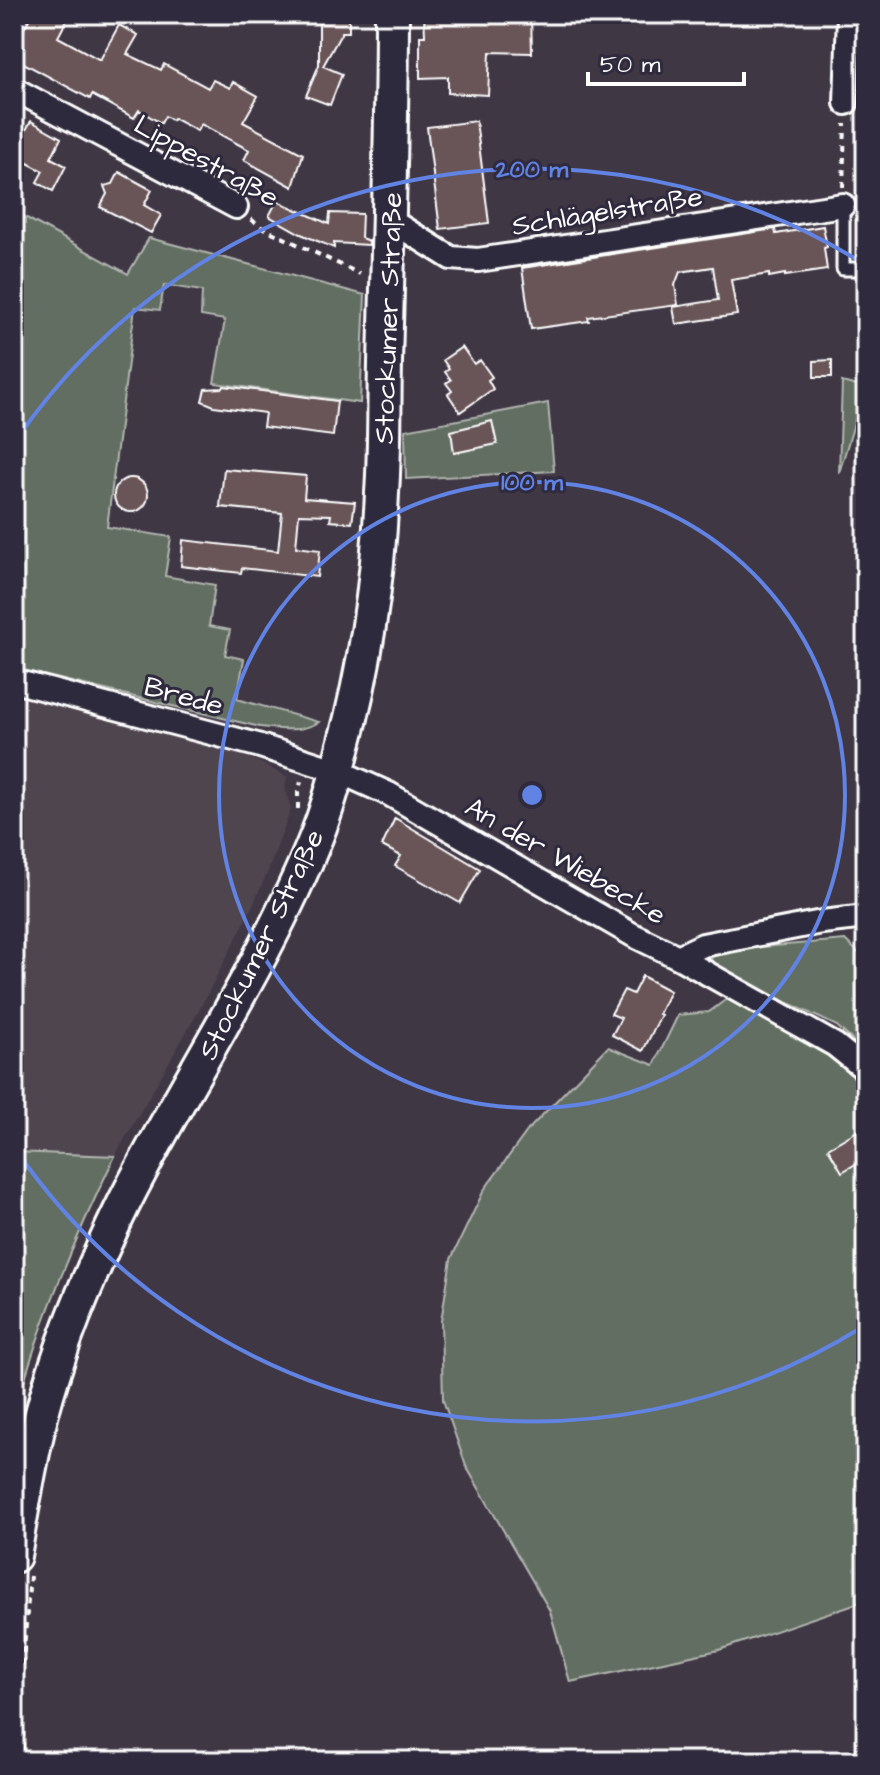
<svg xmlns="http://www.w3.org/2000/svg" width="880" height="1775" viewBox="0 0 880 1775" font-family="'Architects Daughter',sans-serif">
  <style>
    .built { fill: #50444f }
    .green { fill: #636e62; stroke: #b1b6b0; stroke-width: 2 }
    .building { fill: #695558; stroke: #fff; stroke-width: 2 }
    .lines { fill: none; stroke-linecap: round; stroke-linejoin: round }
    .lane-casing { stroke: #fff; stroke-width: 17 }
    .street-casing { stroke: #fff; stroke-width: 28 }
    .secondary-casing { stroke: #fff; stroke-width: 38 }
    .path { stroke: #fff; stroke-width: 4; stroke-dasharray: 6 6; stroke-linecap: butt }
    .lane { stroke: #2f2a3d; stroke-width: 11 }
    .street { stroke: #2f2a3d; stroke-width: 22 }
    .secondary { stroke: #2f2a3d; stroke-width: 32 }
    .ring { fill: none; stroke: #6183e4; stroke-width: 4 }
    .labels { text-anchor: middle; stroke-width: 6; stroke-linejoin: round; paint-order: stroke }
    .street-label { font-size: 28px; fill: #fff; stroke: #2f2a3d }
    .centre { fill: #6183e4; stroke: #2f2a3d; stroke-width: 4 }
    .ring-label { font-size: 24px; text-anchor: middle; font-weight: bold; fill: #6183e4; stroke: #2f2a3d; stroke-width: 6; stroke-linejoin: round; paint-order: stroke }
  </style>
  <rect width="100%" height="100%" fill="#403745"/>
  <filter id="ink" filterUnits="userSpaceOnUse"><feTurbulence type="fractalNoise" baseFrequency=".0125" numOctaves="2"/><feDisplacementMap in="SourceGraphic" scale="16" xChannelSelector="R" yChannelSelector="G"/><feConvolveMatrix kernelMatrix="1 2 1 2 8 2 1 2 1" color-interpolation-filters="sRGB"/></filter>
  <g filter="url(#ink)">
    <path class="built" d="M 14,694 L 230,751 L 261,763 L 287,777 L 285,788 L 291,809 L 268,871 L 248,916 L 198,1012 L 115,1156 L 14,1152 Z"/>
    <path class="green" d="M 14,211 L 128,274 L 149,238 L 365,295 L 360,403 L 214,383 L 225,320 L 201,316 L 202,291 L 164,285 L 160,310 L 135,307 L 107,527 L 171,537 L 165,576 L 215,585 L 209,626 L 230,630 L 225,655 L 244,659 L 237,699 L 319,722 C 301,733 280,729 260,727 L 14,668 Z
      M 842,382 L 865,388 L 839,473 Z
      M 548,403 L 554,471 L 406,479 L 405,430 Z
      M 845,940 L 866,960 L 866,1053 L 837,1026 L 720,970 L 713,966 L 711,959 L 715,951 Z
      M 727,999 C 773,1022 831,1047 866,1085 L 866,1600 L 719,1650 L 570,1682 L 550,1611 L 466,1466 L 443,1400 L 441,1321 L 451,1259 L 484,1190 L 528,1130 L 608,1047 L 654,1065 L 678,1015 L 709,1012 Z
      M 14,1152 L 115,1156 C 74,1240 37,1327 14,1418 Z"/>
    <path class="building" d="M 32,14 L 70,14 L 58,37 L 100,60 L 119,25 L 138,35 L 127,54 L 161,70 L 164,64 L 208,88 L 213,80 L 230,88 L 233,82 L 258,96 L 243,122 L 303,154 L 293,187 L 244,160 L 249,150 L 201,124 L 197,131 L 173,118 L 172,120 L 165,116 L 161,123 L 139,110 L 134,118 L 92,95 L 90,99 L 14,58 L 14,46 Z
      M 319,14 L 349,14 L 349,32 L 342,32 L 323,66 L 342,74 L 330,105 L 306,96 L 319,65 Z
      M 424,14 L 531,14 L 532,53 L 490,52 L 488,95 L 448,93 L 448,77 L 420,78 L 420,36 L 425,36 Z
      M 31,121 L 61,138 L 51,158 L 66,166 L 53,191 L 37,182 L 43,171 L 14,156 L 16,147 L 14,139 L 22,137 Z
      M 476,121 L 489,223 L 440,229 L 427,127 Z
      M 119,172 L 152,190 L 144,205 L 161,215 L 151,233 L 100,207 L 107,194 L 104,186 L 113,184 Z
      M 277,201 L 329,224 L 330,213 L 362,214 L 361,238 L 369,241 L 369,245 L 334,243 L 334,248 L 301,234 L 269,216 Z
      M 823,226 L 827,247 L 824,248 L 827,270 L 785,276 L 785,274 L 769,277 L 769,274 L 731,280 L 737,315 L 676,324 L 673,307 L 718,300 L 713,267 L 680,272 L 675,285 L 678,305 L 588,317 L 589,321 L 531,329 L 522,268 L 775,229 L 776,234 Z
      M 462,347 L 474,364 L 480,360 L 492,377 L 488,380 L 493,389 L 460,412 L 448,394 L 452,391 L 446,383 L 451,380 L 445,372 L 449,369 L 443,360 Z
      M 832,360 L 832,377 L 814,377 L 814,361 Z
      M 224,386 L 337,401 L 333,436 L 263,427 L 265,413 L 214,406 L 202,401 L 205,389 L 223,388 Z
      M 492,421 L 497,444 L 454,453 L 451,431 Z
      M 224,469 L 306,476 L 304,498 L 355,502 L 352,523 L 330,521 L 331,515 L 299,514 L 296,547 L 320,550 L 317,577 L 242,568 L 241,573 L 181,566 L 183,540 L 278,551 L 282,513 L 220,507 Z
      M114 495a17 17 0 1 1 34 0a17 17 0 1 1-34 0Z
      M 395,818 L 480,869 L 460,903 L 395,866 L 401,856 L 382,846 Z
      M 642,976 L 670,991 L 659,1014 L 661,1015 L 643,1051 L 612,1035 L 621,1018 L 611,1014 L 624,990 L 633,994 Z
      M 866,1126 L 866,1158 L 842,1172 L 828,1148 Z"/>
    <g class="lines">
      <defs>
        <path id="lane" d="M 843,205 L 843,269 L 866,269"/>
        <path id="street" d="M 14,89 L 236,207
          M 846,103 L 849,14
          M 390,220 L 451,258 L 478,260 L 843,205
          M 14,681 L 257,745 L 338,771 L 389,794 L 633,935 L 678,957 L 703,945 L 822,922 L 866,917
          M 678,957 L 835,1045 L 866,1070"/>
        <path id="secondary" d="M 14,1556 C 22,1508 30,1460 42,1413 C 61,1340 92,1268 125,1201 C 187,1078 266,963 317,835 C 328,807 336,778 343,749 C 366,665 378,580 382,493 C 385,450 384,406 385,363 C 388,247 392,130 392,14"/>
      </defs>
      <use href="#lane" class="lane-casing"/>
      <use href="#street" class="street-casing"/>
      <use href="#secondary" class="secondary-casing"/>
      <path class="path" d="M 843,187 L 845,124
        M 251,219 L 259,226 L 360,274
        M 298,809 L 298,792 L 301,782
        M 23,1761 L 22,1673 L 30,1576"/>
      <use href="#lane" class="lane"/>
      <use href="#street" class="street"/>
      <use href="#secondary" class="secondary"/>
    </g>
  </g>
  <g class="ring">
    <circle cx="532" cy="795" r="313"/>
    <path d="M864 1326A626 626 0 0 1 16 1150M16 440A626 626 0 0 1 864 264"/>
  </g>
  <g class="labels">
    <g class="street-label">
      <text transform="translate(207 160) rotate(29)" y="10">Lippestraße</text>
      <text transform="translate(607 210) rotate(-9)" y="10">Schlägelstraße</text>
      <text transform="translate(387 318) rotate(-88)" y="10">Stockumer Straße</text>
      <text transform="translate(184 695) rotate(15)" y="10">Brede</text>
      <text transform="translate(566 860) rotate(30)" y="10">An der Wiebecke</text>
      <text transform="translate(260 944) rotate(-64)" y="10">Stockumer Straße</text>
    </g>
  </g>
  <circle cx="532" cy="795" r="12" class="centre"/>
  <g class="ring-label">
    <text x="532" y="177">200 m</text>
    <text x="532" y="490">100 m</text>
  </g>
  <rect width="880" height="1775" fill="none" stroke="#2f2a3d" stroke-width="48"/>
  <rect x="24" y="24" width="832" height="1727" fill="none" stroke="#fff" stroke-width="3" filter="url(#ink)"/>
  <path d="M588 72v12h156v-12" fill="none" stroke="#ffffff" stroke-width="4"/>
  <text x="600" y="72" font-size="24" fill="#ffffff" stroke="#2f2a3d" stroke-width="6" paint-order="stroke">50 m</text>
</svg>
